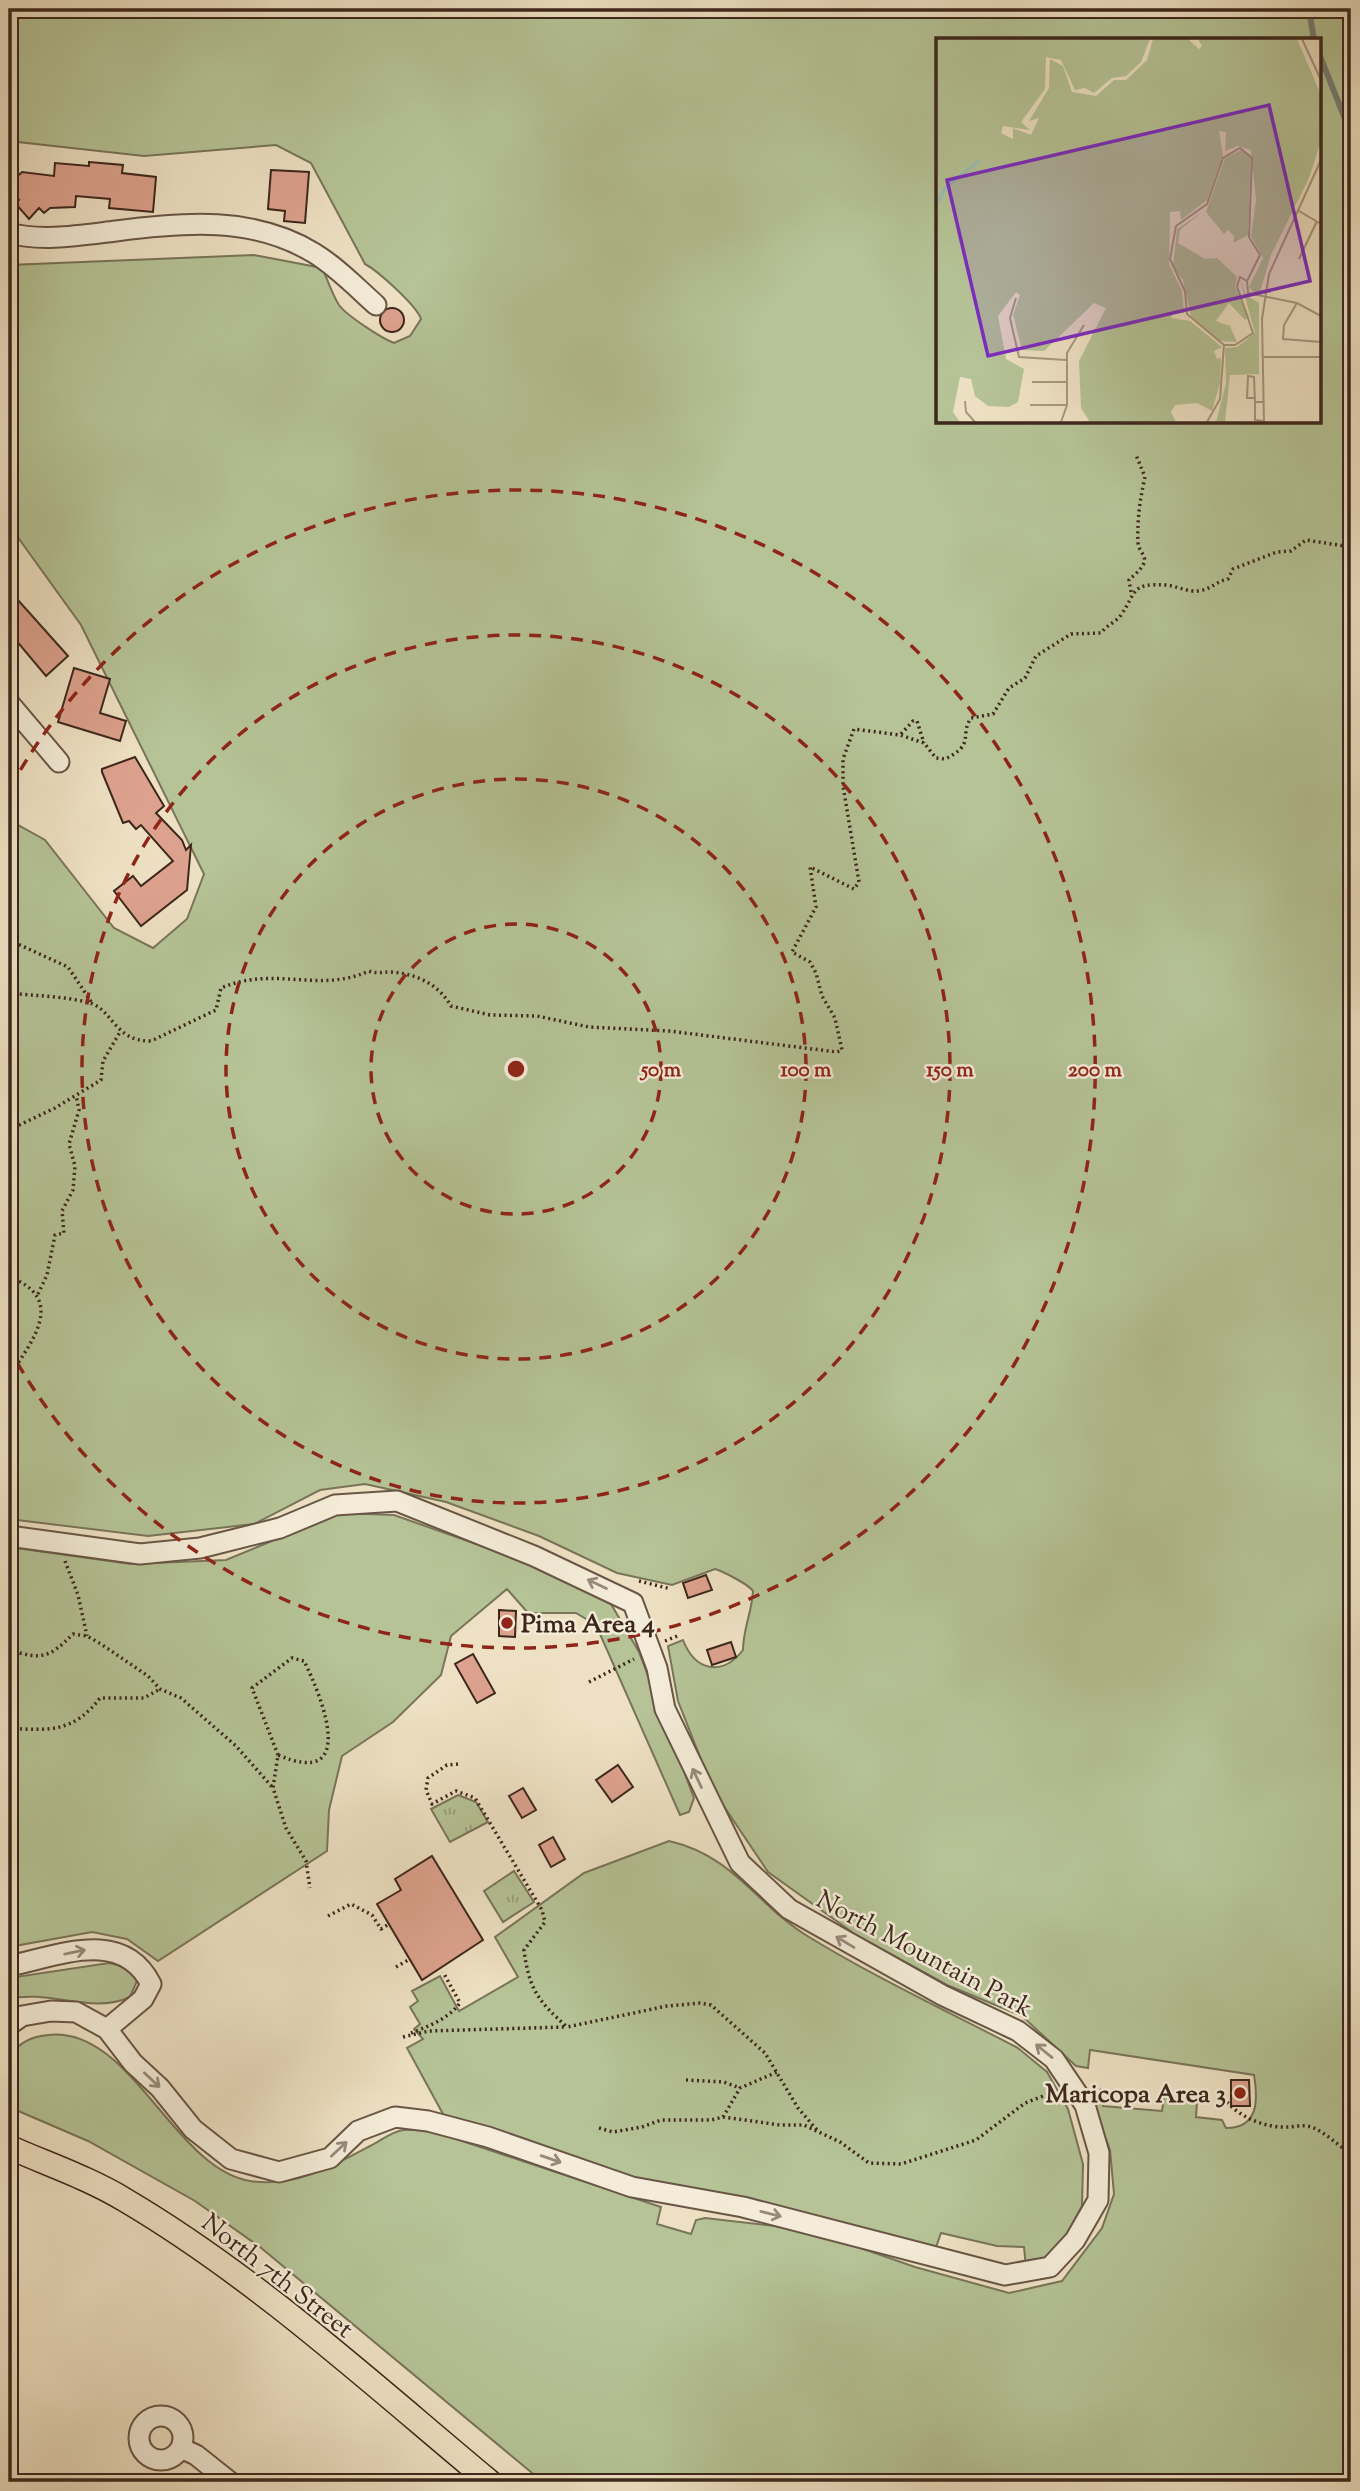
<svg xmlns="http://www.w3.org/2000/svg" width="1360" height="2491" viewBox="0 0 1360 2491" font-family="'Sorts Mill Goudy',serif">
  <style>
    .grass { fill: #b5c396; stroke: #797559; stroke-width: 2; fill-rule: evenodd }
    .park { fill: url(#park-tufts); stroke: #797559; stroke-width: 2 }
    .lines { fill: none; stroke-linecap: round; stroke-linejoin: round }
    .stream { stroke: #748178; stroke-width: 6 }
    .building { fill: #dda28e; stroke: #3d271c; stroke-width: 2 }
    .minor-casing { stroke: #695646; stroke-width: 23 }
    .major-casing { stroke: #3d271c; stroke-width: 26 }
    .path { stroke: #3d271c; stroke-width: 3.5; stroke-dasharray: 2 3.5; stroke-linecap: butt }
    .minor { stroke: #f4ecd8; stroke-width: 19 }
    .major { stroke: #eee1c3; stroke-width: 23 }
    .oneway { stroke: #988a7a }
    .ring { fill: none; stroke: #8f2418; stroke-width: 3.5; stroke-dasharray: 12 9 }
    .poi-dot { fill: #8f2418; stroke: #f4ecd8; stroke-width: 2.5 }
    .labels { text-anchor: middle; stroke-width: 5; stroke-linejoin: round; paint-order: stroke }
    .poi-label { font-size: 26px; font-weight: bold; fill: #3d271c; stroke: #f4ecd8; text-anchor: start }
    .street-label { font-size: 26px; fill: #3d271c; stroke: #f4ecd8 }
    .inset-river { fill: none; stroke: #99bdb6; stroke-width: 3.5 }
    .inset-road { fill: none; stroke: #a79780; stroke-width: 2 }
    .view { fill: #7b2cbf; fill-opacity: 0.15; stroke: #7b2cbf; stroke-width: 3.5 }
    .inset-edge { fill: none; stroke: #3d271c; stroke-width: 3.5 }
    .centre { fill: #8f2418; stroke: #f4ecd8; stroke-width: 3.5 }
    .ring-label { font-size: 21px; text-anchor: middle; font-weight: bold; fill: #8f2418; stroke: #f4ecd8; stroke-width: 5; stroke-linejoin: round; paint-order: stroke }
  </style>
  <defs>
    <pattern id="park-tufts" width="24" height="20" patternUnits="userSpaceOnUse" patternTransform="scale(1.75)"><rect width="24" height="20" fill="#b5c396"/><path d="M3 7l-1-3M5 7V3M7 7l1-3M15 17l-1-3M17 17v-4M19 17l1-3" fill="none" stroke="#949e7a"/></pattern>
  </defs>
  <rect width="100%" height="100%" fill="#eee1c3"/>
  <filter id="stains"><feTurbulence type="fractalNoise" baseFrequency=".00286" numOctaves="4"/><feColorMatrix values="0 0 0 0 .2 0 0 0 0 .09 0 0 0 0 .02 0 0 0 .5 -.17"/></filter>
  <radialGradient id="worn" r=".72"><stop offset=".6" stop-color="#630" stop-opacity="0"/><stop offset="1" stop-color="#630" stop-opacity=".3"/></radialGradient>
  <path class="grass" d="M 9,9 L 1351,9 L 1351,2482 L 543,2482 L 260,2247 L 195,2201 L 88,2141 L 9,2107 C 9,2073 1,2044 41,2036 C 128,2017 172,2169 250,2181 C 294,2188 333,2166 370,2146 C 380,2141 393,2131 403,2130 C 414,2129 425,2131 435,2132 L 661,2207 L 657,2224 L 691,2234 L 696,2220 L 705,2218 L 809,2230 L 915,2267 L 1009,2293 L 1062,2281 L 1102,2228 L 1114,2194 L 1110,2150 L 1094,2108 L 1100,2091 L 1103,2106 L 1162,2111 L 1164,2097 L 1197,2102 L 1196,2117 L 1222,2120 L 1226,2128 C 1259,2128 1258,2100 1254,2075 L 1090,2050 L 1088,2068 L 1076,2066 L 1022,2016 L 947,1985 L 856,1935 L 768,1872 L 713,1790 L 678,1701 L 668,1646 L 683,1640 C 695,1671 722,1677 743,1650 C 743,1629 752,1612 753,1591 C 748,1584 724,1572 715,1569 L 672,1585 L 617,1573 L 539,1536 L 446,1502 L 365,1484 L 320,1490 L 254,1524 L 148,1536 L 9,1519 L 9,820 L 45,840 L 114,928 L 153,948 L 187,919 L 204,874 L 81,625 L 9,525 L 9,265 L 254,255 L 322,268 C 328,280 332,294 339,305 C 346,315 381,338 394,343 L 410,336 L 421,319 C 417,306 378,271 365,264 L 311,163 L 276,145 L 144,156 L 9,141 ZM 938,40 L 1320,40 L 1320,422 L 938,422 Z
    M 340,1513 L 394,1515 L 544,1568 L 611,1604 L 639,1652 L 694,1798 L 689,1812 L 680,1815 L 596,1625 L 576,1613 L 528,1613 L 507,1589 L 451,1636 L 441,1675 L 393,1722 L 342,1756 L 329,1810 L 327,1851 L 158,1961 L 127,1939 L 92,1932 L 9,1947 L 9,1547 L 131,1564 L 226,1560 Z
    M 669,1841 C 735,1856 757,1906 809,1937 C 876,1978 949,2012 1018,2048 L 1047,2072 L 1068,2109 L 1083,2164 L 1082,2206 L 1064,2240 L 1043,2263 L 1026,2268 L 1024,2247 L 997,2246 L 941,2233 L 935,2250 L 657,2184 L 451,2121 L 443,2114 L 407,2048 L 423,2039 L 414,2029 L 420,2024 L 410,2007 L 418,2001 L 412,1991 L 440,1976 L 459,2011 L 518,1977 L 495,1937 L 584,1873 Z
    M 109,1963 L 126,1967 L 137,1981 L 130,1997 C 91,2015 49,1989 9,1999 L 9,1978 Z"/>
  <path class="park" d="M 458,1795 L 476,1802 L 488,1822 L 450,1842 L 431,1809 Z
    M 514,1871 L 534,1902 L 503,1922 L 484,1891 Z"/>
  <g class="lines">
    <path class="stream" d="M 1309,9 L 1314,40
      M 1320,56 L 1351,134"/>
  </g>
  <path class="building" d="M 89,162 L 123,165 L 122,173 L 156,177 L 153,212 L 109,208 L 110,199 L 76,196 L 75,207 L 50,208 L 44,213 L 39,208 L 29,219 L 15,203 L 19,200 L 9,190 L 9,184 L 22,172 L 54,176 L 55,163 L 89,166 Z
    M 271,170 L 309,172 L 305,223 L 284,221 L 285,211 L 268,209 Z
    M380 320a12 12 0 1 1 24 0a12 12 0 1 1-24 0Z
    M 9,590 L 68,656 L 46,676 L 9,632 Z
    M 74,668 L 110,679 L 100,713 L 126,721 L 120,741 L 58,722 Z
    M 135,757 L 164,806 L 156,813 L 182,840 L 186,850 L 191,845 L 187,890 L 141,926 L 114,891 L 133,876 L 141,886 L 173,861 L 141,825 L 136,829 L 129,821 L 123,823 L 102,772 L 102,769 Z
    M 706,1575 L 712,1590 L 688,1598 L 683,1583 Z
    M 499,1610 L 516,1611 L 515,1637 L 499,1636 Z
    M 731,1642 L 736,1657 L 712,1665 L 707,1650 Z
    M 473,1654 L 495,1693 L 477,1703 L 455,1664 Z
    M 618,1765 L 633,1787 L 612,1802 L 596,1780 Z
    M 523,1788 L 536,1810 L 522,1818 L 509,1796 Z
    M 553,1837 L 565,1859 L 551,1867 L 539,1845 Z
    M 432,1856 L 483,1940 L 422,1980 L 377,1904 L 401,1890 L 395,1879 Z
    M 1231,2080 L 1249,2080 L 1250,2106 L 1231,2106 Z"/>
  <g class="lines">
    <defs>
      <path id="minor" d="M 9,233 C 41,242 82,235 116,231 C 184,222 253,216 314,253 C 337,267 357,288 376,305
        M 9,703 L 59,762
        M 9,1536 L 140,1554 L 200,1548 L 280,1528 L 335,1505 L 397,1501 L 534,1556 L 633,1603 L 657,1668 L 665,1709 L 740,1863 L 789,1909 L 942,1995 L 1018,2031 L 1054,2059 L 1085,2105 L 1099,2153 L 1098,2200 L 1075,2240 L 1050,2267 L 1005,2275 L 743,2207 L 632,2187 L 488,2137 L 428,2121 L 395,2117 L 358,2131 L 330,2158 L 279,2172 L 231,2159 L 193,2129 L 160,2088 L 133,2063 L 107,2029 L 76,2012 L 51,2011 L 22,2016 L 9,2025
        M 9,1966 C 58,1956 122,1927 151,1984 L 143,1999 L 107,2029
        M139 2438a22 22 0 1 1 44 0a22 22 0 1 1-44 0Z
        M 181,2448 L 196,2455 L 230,2482"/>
      <path id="major" d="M 9,2147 C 47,2164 89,2178 125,2200 C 257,2278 372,2384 490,2482"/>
    </defs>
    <use href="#minor" class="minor-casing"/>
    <use href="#major" class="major-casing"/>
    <path class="path" d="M 1131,592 L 1129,580 C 1134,575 1141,570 1144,563 C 1147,556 1138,550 1138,543 C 1137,520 1140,499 1145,477 L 1136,455
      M 901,734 L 913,721 L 917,721 L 924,743
      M 9,940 L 68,967 L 92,1003
      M 9,993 C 34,996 65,996 90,1003 C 112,1009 115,1042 151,1041 L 216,1010 L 221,988 C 275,965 318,994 369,971 C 377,974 382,972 391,972 C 417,974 438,984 451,1006 L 490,1015 L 537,1016 L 589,1027 L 669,1031 L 837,1052 L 842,1050 L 835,1018 L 822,996 L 816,973 L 810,962 L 792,952 L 816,907 L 810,867 L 854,889 L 859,882 L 843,786 L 843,759 L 854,729 L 900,735 L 924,743 L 936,758 L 945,759 C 976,744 959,736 971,718 L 993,714 L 1009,688 L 1025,678 L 1036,656 L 1071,634 L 1101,633 C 1107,625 1116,622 1121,615 C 1137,592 1130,583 1166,585 C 1176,586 1188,592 1198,591 C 1210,590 1217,581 1228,579 L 1233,569 L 1277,552 L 1291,551 L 1306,540 L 1351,547
      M 9,1130 L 55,1108 L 101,1080 L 103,1061 L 120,1032
      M 9,1277 C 67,1298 33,1341 9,1376
      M 38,1294 L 47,1275 L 55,1235 L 64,1233 L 62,1211 L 73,1190 L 75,1166 L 69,1144 L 79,1110 L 76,1095
      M 65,1561 L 78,1595 L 87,1636
      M 639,1581 L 671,1589
      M 665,1641 L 680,1635
      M 9,1650 C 42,1660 49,1658 73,1634 L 87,1636 L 101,1644 L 148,1676 L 160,1689 L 181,1698 L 236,1746 L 273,1788
      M 589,1682 L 634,1659
      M 9,1728 C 50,1731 74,1732 100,1698 L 144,1698 L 160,1689
      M 278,1755 L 252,1688 L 292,1658 L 304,1661 C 323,1699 358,1789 278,1755 L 273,1788 L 286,1828 L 306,1861 L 310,1888
      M 458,1764 L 447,1765 L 428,1778 L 426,1790 L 432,1804 L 456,1791 L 475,1798 L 542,1910 L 545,1922 L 524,1950 C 529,1989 538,2001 567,2027 L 667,2006 L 700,2003 L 711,2005 L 765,2053 L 798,2108 L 817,2130
      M 328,1916 L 351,1904 L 372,1915 L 381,1929 L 389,1924
      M 396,1967 L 408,1960
      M 411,2033 C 429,2026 448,2019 460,2003 L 443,1972
      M 403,2037 L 429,2031 L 565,2027
      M 686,2080 L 724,2082 L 740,2088
      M 1221,2093 C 1231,2113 1259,2126 1281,2127 C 1293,2128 1303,2123 1314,2128 C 1327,2134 1339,2146 1351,2154
      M 723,2117 L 740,2088 L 777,2072
      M 599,2128 L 613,2132 L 642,2127 L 661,2120 L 711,2120 L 723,2117 L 780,2125 L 804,2125 L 840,2142 L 869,2163 L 901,2164 L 976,2140 L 1025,2103 L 1054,2092"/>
    <use href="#minor" class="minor"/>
    <use href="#major" class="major"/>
  </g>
  <defs><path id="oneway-shaft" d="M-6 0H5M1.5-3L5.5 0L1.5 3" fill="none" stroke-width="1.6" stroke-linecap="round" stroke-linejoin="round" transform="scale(1.75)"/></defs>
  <g class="oneway">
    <use href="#oneway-shaft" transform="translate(597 1584) rotate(-154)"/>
    <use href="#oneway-shaft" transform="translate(697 1778) rotate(-115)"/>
    <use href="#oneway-shaft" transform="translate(845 1942) rotate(-149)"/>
    <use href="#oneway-shaft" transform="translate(75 1952) rotate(-12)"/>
    <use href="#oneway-shaft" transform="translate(1044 2051) rotate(-141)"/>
    <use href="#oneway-shaft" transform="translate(152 2080) rotate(43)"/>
    <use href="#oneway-shaft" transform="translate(339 2149) rotate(-43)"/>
    <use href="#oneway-shaft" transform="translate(551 2159) rotate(19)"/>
    <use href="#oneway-shaft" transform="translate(771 2214) rotate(14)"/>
  </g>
  <g class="ring">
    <circle cx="516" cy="1069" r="145"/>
    <circle cx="516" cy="1069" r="290"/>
    <circle cx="516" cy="1069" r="434"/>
    <path d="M10 788A579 579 0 1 1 10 1350"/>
  </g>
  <g class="poi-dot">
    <circle cx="507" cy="1623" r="7"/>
    <circle cx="1240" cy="2093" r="7"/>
  </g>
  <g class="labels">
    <g class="poi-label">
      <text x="521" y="1632">Pima Area 4</text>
      <text x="1226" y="2102" text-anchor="end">Maricopa Area 3</text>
    </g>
    <g class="street-label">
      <text transform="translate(925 1953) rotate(28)" y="9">North Mountain Park</text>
      <text transform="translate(278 2275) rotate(38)" y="9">North 7th Street</text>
    </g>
  </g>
  <g transform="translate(936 38)">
    <rect width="385" height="385" fill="#eee1c3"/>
    <path d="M 0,1 L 214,1 L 205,24 L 190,38 L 176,40 L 158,55 L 149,50 L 139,52 L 125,22 L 110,19 L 109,51 L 85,84 L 94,92 L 67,88 L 65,95 L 77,101 L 77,90 L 95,97 L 103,80 L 93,83 L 113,50 L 114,21 L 127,28 L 136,54 L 160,58 L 178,42 L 190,42 L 211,22 L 217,1 L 252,1 L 263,11 L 266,8 L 262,1 L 361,1 L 385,57 L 385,103 L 373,140 L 335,217 L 324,254 L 319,256 L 313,249 L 327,220 L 315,198 L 320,162 L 315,112 L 302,108 L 289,113 L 290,94 L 283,93 L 287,117 L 271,162 L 245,182 L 244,173 L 234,174 L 233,226 L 246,253 L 248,275 L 237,275 L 235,280 L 254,283 L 286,309 L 278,313 L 281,321 L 285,320 L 284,345 L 276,373 L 261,365 L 239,367 L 235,374 L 240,384 L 154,384 L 145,370 L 143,323 L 170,270 L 158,265 L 108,313 L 86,312 L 77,277 L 84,257 L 80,254 L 62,278 L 70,321 L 88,331 L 82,364 L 73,369 L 52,368 L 39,358 L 35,341 L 24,339 L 17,374 L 24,384 L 0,384 ZM 305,112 L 315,117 L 312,197 L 297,205 L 298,198 L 292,192 L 288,196 L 270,174 L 289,120 ZM 266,174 L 244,192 L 242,205 L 269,221 L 281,220 L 301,239 L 299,248 L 313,279 L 309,282 L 293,265 L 280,283 L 294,288 L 301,304 L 282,303 L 255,278 L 247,242 L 237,229 L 241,191 ZM 304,241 L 310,257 L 323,265 L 323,336 L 294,337 L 289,384 L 280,384 L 290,345 L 289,310 L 301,309 L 319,295 Z" fill="#b5c396"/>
    <path class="inset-river" d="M 0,167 L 10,149 L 43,123"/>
    <path class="inset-road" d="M 366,1 L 385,42M 363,173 L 385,186M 363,221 L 381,183M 311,243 L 304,239 L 301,248 L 317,295 L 299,307 L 288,307 L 251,276 L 249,253 L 234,221 L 240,188 L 271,166 L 287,120 L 304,110 L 316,120 L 313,199 L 324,217 L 311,243 L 312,255 L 361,265 L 385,278M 80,260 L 74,280 L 83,319 L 130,322M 361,265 L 348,287 L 347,301 L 385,304M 327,319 L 385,319M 96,344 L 132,344M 319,360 L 311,360 L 312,338 L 318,339 L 319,364 L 328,364M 29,363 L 30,374 L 39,384M 319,364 L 319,382 L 328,383M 94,367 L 131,367M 125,384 L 131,367 L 131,315 L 148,287M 271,384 L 284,361 L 288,307M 328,384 L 326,281 L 333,236 L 385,122"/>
    <path class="view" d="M 333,67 L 374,243 L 52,318 L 11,142 Z"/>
    <rect width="385" height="385" class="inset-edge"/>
  </g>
  <circle cx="516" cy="1069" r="10" class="centre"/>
  <g class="ring-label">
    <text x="661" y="1076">50 m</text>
    <text x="806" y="1076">100 m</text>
    <text x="950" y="1076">150 m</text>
    <text x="1095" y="1076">200 m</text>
  </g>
  <rect width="1360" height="2491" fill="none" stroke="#eee1c3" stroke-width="35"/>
  <rect x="10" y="10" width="1339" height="2470" fill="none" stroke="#3d271c" stroke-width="3.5"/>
  <rect x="18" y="18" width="1325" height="2456" fill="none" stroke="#3d271c" stroke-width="2"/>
  <rect width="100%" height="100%" filter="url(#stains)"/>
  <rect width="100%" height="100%" fill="url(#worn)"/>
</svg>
